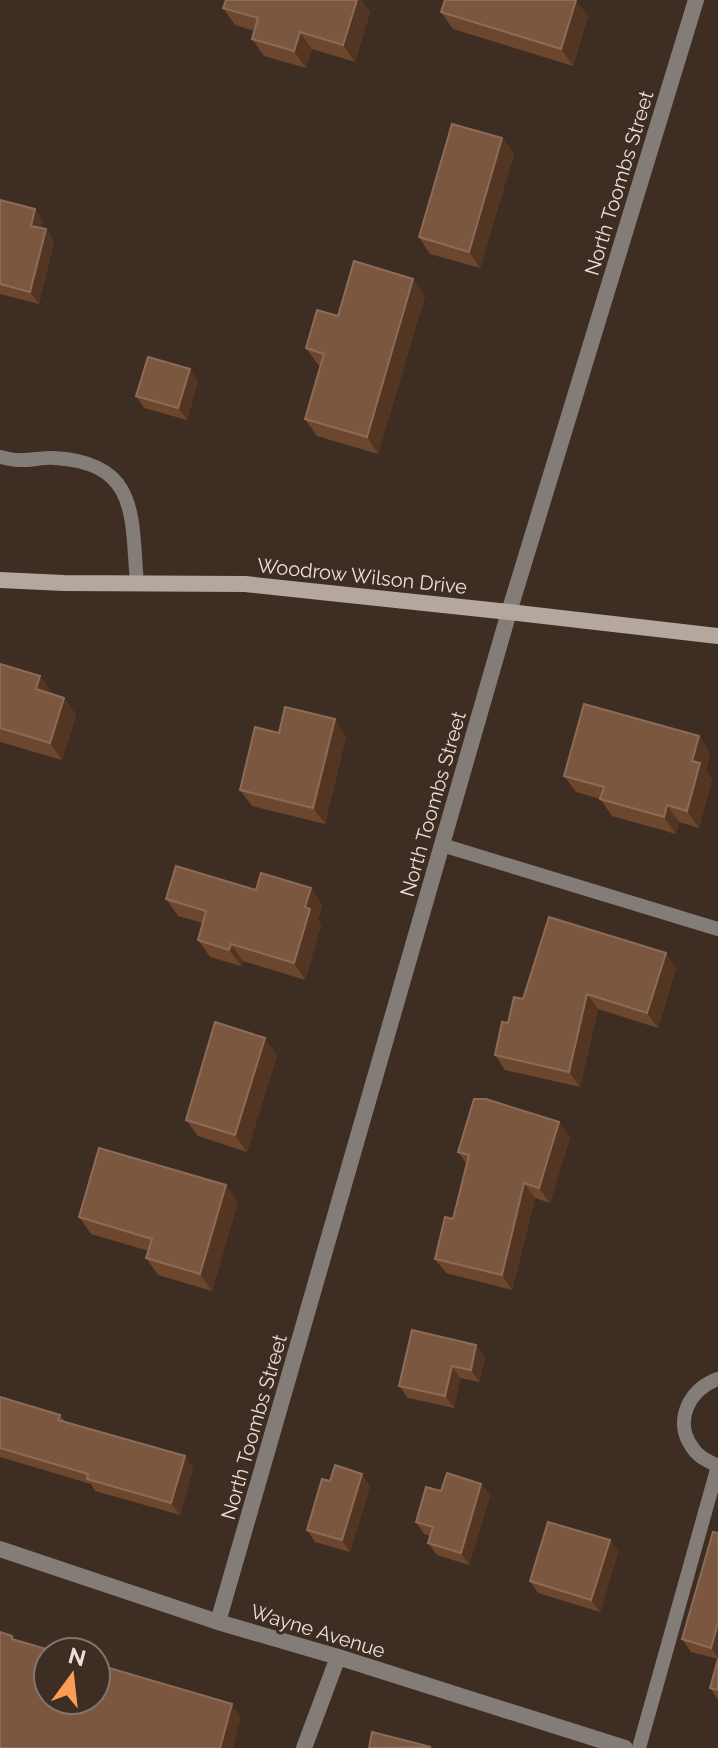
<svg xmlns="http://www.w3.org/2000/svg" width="718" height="1748" viewBox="0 0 718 1748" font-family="Raleway,sans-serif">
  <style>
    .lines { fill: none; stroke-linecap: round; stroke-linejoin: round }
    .service { stroke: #847c76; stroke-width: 14 }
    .minor { stroke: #847c76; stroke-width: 16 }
    .secondary { stroke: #b4a79d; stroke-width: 16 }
    .wall { fill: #6d472d }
    .shaded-wall { fill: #543521 }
    .building { fill: #7b5740; stroke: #8c6c58; stroke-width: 2 }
    .labels { text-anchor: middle; stroke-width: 6; stroke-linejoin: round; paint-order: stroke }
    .street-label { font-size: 20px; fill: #ebe0da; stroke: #3d2d23 }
  </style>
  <rect width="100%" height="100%" fill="#3d2d23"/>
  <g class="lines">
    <path class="service" d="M 0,457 C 6,458 12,460 18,460 C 30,461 43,457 55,458 C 140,463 131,518 137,583
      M 442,845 L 718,929
      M 718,1379 C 690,1388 673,1421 692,1447 C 698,1457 708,1461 718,1466
      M 639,1748 L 718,1466"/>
    <path class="minor" d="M 0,1549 L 218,1622 L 338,1657 L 625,1748
      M 218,1622 L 509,612 L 696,0
      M 304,1748 L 338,1657"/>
    <path class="secondary" d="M 0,580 L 64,583 L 245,584 L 509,612 L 718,636"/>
  </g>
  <path class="wall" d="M 226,0 L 361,0 L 370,12 L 355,62 L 312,49 L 306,68 L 264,56 L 252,39 L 255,31 L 235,25 L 223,8 Z
    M 441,12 L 588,16 L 573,66 L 453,29 Z
    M 502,138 L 514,154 L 480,268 L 430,254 L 419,237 Z
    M 0,200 L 35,209 L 43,221 L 41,228 L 46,229 L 54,241 L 39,304 L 0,294 Z
    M 413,279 L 425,296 L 378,454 L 317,436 L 305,419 L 321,366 L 318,365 L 306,348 L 338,316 Z
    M 198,381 L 187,420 L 144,408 L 136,396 Z
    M 0,664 L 40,676 L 52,693 L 51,694 L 64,698 L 76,715 L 62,760 L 0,742 Z
    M 279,733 L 346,736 L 325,824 L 252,806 L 240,790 Z
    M 699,736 L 710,753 L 706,770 L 712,780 L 699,828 L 679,822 L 676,834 L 612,816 L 600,799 L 576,792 L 564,776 Z
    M 311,888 L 322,905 L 318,920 L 321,925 L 305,980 L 243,961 L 241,966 L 210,957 L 198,940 L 203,923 L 178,916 L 166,899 L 256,890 Z
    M 676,968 L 658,1028 L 598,1009 L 580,1087 L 505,1070 L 495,1055 L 508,1023 L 523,999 Z
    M 277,1055 L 247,1152 L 198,1136 L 186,1120 Z
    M 570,1137 L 550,1203 L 535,1198 L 512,1290 L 446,1273 L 435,1259 L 453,1219 L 466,1163 L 458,1152 Z
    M 238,1202 L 212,1291 L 158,1275 L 146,1258 L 149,1251 L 91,1234 L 79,1217 Z
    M 476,1345 L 485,1357 L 479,1382 L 460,1378 L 454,1408 L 408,1398 L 399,1386 Z
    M 0,1397 L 60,1415 L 65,1422 L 193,1468 L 180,1515 L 95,1491 L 91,1484 L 0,1457 Z
    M 330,1481 L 370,1486 L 350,1552 L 315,1542 L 307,1530 Z
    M 481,1484 L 490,1496 L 469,1565 L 437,1555 L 428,1543 L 430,1536 L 424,1534 L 416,1522 L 441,1491 Z
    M 718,1533 L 718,1700 L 710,1688 L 718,1659 L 691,1652 L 682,1639 Z
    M 610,1540 L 618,1552 L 600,1612 L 538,1593 L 530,1581 Z"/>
  <path class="shaded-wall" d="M 357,0 L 361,0 L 370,12 L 355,62 L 343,45 Z
    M 576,0 L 588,16 L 573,66 L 561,49 Z
    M 300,32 L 312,49 L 306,68 L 294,51 Z
    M 502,138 L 514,154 L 480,268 L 469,252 Z
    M 35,209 L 43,221 L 39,238 L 31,226 Z
    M 46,229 L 54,241 L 39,304 L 30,292 Z
    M 413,279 L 425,296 L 378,454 L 367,437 Z
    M 190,369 L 198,381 L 187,420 L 178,408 Z
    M 40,676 L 52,693 L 48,706 L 36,689 Z
    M 64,698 L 76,715 L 62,760 L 50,743 Z
    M 335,719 L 346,736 L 325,824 L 313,808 Z
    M 699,736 L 710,753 L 706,770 L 712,780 L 699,828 L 687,811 L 692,761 Z
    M 667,805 L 679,822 L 676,834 L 664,817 Z
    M 311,888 L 322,905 L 318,920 L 321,925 L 305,980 L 294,963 L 305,907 Z
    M 231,944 L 243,961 L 241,966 L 229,950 Z
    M 666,953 L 676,968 L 658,1028 L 647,1013 Z
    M 587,994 L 598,1009 L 580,1087 L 569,1072 Z
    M 265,1038 L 277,1055 L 247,1152 L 235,1135 Z
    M 559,1122 L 570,1137 L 550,1203 L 539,1188 Z
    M 524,1183 L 535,1198 L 512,1290 L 502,1275 Z
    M 226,1185 L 238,1202 L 212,1291 L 200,1274 Z
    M 476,1345 L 485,1357 L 479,1382 L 471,1370 Z
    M 452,1366 L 460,1378 L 454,1408 L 445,1396 Z
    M 185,1456 L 193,1468 L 180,1515 L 171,1503 Z
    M 362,1474 L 370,1486 L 350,1552 L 342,1540 Z
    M 481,1484 L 490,1496 L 469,1565 L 461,1553 Z
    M 610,1540 L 618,1552 L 600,1612 L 591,1600 Z
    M 718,1623 L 718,1658 L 711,1648 Z
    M 232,1704 L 241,1717 L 233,1748 L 220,1748 Z"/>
  <path class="building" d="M 226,0 L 357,0 L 343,45 L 300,32 L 294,51 L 252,39 L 258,18 L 223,8 Z
    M 445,0 L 576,0 L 561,49 L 441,12 Z
    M 452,124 L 502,138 L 469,252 L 419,237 Z
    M 0,200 L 35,209 L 31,226 L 46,229 L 30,292 L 0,284 Z
    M 354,261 L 413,279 L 367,437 L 305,419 L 324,354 L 306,348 L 317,310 L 338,316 Z
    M 148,357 L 190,369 L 178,408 L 136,396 Z
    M 0,664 L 40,676 L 36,689 L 64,698 L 50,743 L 0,728 Z
    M 584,704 L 699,736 L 692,761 L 700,763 L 687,811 L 667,805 L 664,817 L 600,799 L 604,787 L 564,776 Z
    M 285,707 L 335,719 L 313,808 L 240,790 L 255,727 L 279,733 Z
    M 176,866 L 256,890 L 261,873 L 311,888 L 305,907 L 310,909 L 294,963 L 231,944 L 229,950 L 198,940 L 206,911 L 166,899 Z
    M 549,917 L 666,953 L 647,1013 L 587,994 L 569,1072 L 495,1055 L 502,1022 L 508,1023 L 514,997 L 523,999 Z
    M 215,1022 L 265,1038 L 235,1135 L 186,1120 Z
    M 474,1099 L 486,1099 L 559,1122 L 539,1188 L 524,1183 L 502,1275 L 435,1259 L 445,1217 L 453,1219 L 469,1155 L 458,1152 Z
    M 99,1148 L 226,1185 L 200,1274 L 146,1258 L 152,1239 L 79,1217 Z
    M 412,1330 L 476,1345 L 471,1370 L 452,1366 L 445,1396 L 399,1386 Z
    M 0,1397 L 60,1415 L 58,1420 L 185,1456 L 171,1503 L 87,1479 L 88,1474 L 0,1448 Z
    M 335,1465 L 362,1474 L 342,1540 L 307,1530 L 322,1479 L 330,1481 Z
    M 447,1473 L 481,1484 L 461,1553 L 428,1543 L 433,1527 L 416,1522 L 426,1487 L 441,1491 Z
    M 548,1522 L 610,1540 L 591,1600 L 530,1581 Z
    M 713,1532 L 718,1533 L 718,1623 L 711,1648 L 682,1639 Z
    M 0,1632 L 12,1636 L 12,1639 L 56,1652 L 48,1652 L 48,1700 L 96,1700 L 96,1664 L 232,1704 L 220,1748 L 0,1748 Z
    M 718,1659 L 718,1690 L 710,1688 Z
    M 372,1732 L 431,1747 L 369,1748 Z"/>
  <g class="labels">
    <g class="street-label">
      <text transform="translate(619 183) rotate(-73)" y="7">North Toombs Street</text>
      <text transform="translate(362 576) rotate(6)" y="7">Woodrow Wilson Drive</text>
      <text transform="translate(433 804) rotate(-74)" y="7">North Toombs Street</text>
      <text transform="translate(254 1427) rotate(-74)" y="7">North Toombs Street</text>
      <text transform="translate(318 1631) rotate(17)" y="7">Wayne Avenue</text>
    </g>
  </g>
  <g transform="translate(72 1676) rotate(15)"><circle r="38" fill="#3d2d23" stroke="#83756c" stroke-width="2"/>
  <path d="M0-6L14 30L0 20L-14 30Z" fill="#fd9d55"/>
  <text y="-12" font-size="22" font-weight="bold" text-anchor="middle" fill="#ebe0da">N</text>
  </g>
</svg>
